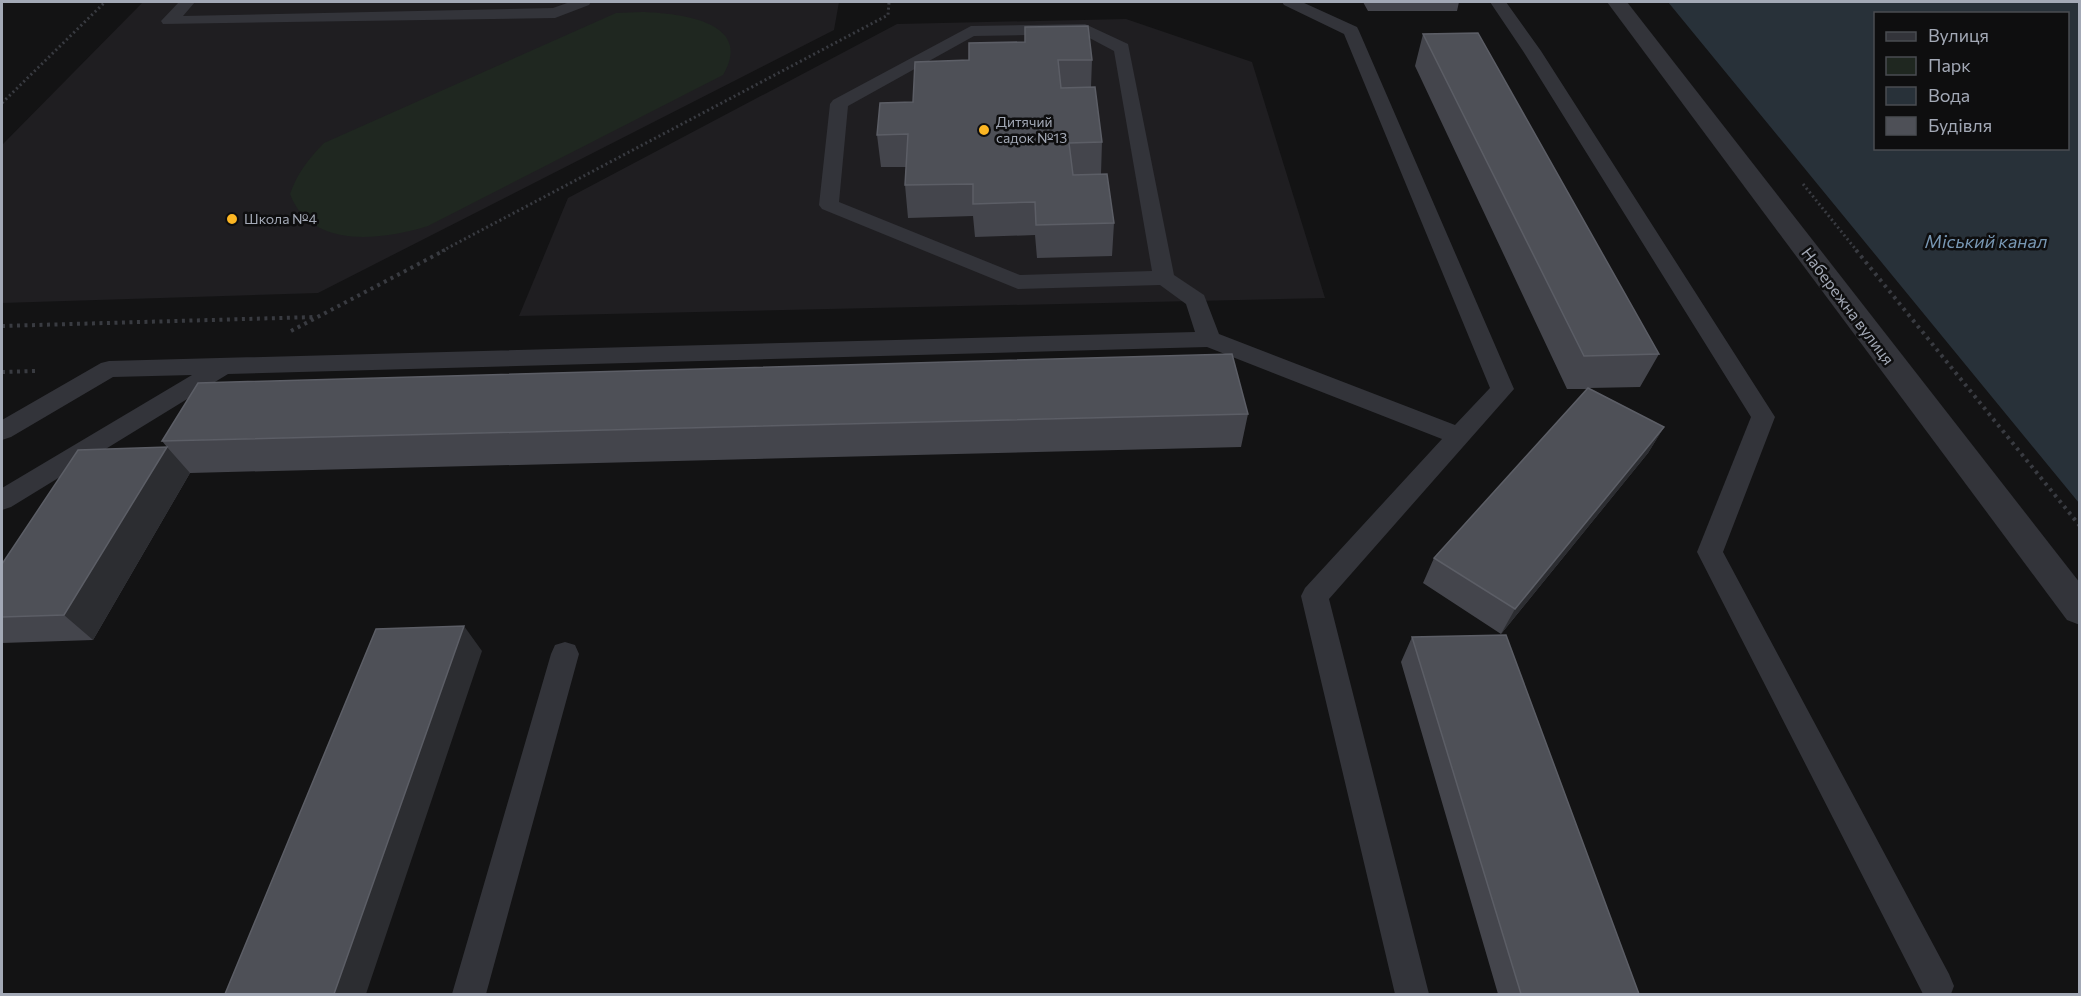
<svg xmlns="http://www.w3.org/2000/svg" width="2081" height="996" viewBox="0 0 2081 996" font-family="Commissioner,sans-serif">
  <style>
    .built { fill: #1f1e21 }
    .green { fill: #1f2720 }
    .water { fill: #283139; fill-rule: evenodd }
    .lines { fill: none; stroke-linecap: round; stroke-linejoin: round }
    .path-far1 { stroke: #393b41; stroke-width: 3; stroke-dasharray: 2 3; stroke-linecap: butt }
    .path { stroke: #393b41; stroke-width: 4; stroke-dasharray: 3 4.5; stroke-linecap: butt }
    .lane { fill: #33343a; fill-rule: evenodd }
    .street { fill: #33343a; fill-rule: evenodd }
    .wall { fill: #44454c }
    .shaded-wall { fill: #2c2d31 }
    .building { fill: #4e5057; stroke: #5c5e66; stroke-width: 1.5 }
    .poi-dot { fill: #fcb623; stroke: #0e0e0f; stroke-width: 2 }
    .labels { text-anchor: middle; stroke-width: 5; stroke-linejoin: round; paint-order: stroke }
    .far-poi-label { font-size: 14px; fill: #a3a9b6; stroke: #0e0e0f; text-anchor: start }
    .street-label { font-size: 16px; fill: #a3a9b6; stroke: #0e0e0f }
    .water-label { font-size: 18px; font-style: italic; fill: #7897b3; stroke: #0e0e0f }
  </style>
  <rect width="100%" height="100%" fill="#131314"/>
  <path class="built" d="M 143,2 L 839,2 L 834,30 L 318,293 L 2,303 L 2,145 Z
    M 1126,19 L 1252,62 L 1325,298 L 519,316 L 568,198 L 897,24 Z"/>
  <path class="green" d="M 642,12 C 678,13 755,21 723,75 L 428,226 C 382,240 311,250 290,194 C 297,174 308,159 324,143 L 616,13 Z"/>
  <path class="water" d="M 1668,2 L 2079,2 L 2079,503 ZM 1876,14 L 2068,14 L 2068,148 L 1876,148 Z"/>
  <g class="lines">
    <path class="path-far1" d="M 2,103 L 105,2
      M 1803,184 L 1857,251
      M 442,251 L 888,15 L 889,2"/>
    <path class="path" d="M 1856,250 L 2080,526
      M 2,326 L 315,317
      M 291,331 L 445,250
      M 2,372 L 36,371"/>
    <path class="lane" d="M 179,2 L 195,2 L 183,16 L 553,8 L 570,2 L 591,2 L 589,5 L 555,18 L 163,24 L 161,21 Z
      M 1282,2 L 1302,2 L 1357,27 L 1359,31 L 1514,389 L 1329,599 L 1429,994 L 1395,994 L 1301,596 L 1305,588 L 1442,439 L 1207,347 L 228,374 L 11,507 L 2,510 L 2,488 L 192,375 L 113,377 L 11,437 L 2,440 L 2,420 L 101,363 L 109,361 L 1195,332 L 1186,304 L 1160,285 L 1018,289 L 822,209 L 819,205 L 830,104 L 833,100 L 971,26 L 1085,24 L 1128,44 L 1174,275 L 1204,295 L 1219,334 L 1455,425 L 1490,388 L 1344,34 L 1284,5 ZM 1082,34 L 1114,51 L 1152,271 L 1020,275 L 839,202 L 848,106 L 974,36 Z
      M 1490,2 L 1506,2 L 1541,51 L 1775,417 L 1723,552 L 1949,974 L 1954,986 L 1951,994 L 1923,994 L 1697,552 L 1751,417 L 1523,51 Z
      M 565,642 L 575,645 L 579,654 L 486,994 L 452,994 L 551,654 L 555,645 Z"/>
    <path class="street" d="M 1607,2 L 1627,2 L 2080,583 L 2080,625 L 2067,620 Z"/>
  </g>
  <path class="wall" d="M 1363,2 L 1459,2 L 1457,11 L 1368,11 Z
    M 1025,27 L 1092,60 L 1091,87 L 1102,142 L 1101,174 L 1114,223 L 1112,256 L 1037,258 L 1035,235 L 975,237 L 973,216 L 908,218 L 905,185 L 906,167 L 881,167 L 877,135 L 913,102 L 969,60 L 1025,42 Z
    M 1423,34 L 1659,354 L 1640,387 L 1589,388 L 1664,427 L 1648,453 L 1501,634 L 1423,583 L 1434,558 L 1587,389 L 1567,389 L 1415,66 Z
    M 1248,414 L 1241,447 L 190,473 L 93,640 L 2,643 L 2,564 L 167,447 L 162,441 Z
    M 1412,637 L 1639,994 L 1498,994 L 1401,662 Z"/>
  <path class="shaded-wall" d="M 1664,427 L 1648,453 L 1501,634 L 1515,609 Z
    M 167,447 L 190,473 L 93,640 L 64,615 Z
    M 464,626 L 482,651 L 366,994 L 334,994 Z"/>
  <path class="building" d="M 1088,26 L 1092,60 L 1058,60 L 1061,88 L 1095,87 L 1102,142 L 1069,143 L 1073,175 L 1107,174 L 1114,223 L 1036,225 L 1035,202 L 973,204 L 973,184 L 905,185 L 908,134 L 877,135 L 880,103 L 913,102 L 915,62 L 969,60 L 969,43 L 1025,42 L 1025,27 Z
    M 1478,33 L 1659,354 L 1584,356 L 1423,34 Z
    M 1232,354 L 1248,414 L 162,441 L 198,383 Z
    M 1588,388 L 1664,427 L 1515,609 L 1434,558 Z
    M 167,447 L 64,615 L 2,617 L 2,564 L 78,450 Z
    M 464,626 L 334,994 L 225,994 L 376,629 Z
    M 1506,635 L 1639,994 L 1521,994 L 1412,637 Z"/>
  <g class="poi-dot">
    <circle cx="984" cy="130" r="6"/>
    <circle cx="232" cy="219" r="6"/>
  </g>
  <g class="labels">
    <g class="far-poi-label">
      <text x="996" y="127">Дитячий<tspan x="996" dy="16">садок №13</tspan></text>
      <text x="244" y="224">Школа №4</text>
    </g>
    <g class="street-label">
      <text transform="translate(1848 306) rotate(53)" y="6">Набережна вулиця</text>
    </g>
    <g class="water-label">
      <text x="1986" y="248">Міський канал</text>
    </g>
  </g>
  <rect width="2081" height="996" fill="none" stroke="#a3a9b6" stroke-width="6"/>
  <rect x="1874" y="12" width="195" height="138" fill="#0e0e0f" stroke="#4a4c52" stroke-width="1.5"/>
  <rect x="1886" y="32" width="30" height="9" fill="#33343a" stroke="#4a4c52" stroke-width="1.5"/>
  <text x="1928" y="42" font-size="18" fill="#a3a9b6">Вулиця</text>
  <rect x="1886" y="57" width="30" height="18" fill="#1f2720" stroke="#4a4c52" stroke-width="1.5"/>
  <text x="1928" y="72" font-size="18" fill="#a3a9b6">Парк</text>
  <rect x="1886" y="87" width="30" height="18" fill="#283139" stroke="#4a4c52" stroke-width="1.5"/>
  <text x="1928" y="102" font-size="18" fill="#a3a9b6">Вода</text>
  <rect x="1886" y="117" width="30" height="18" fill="#4e5057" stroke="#4a4c52" stroke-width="1.5"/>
  <text x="1928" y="132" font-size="18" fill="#a3a9b6">Будівля</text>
</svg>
